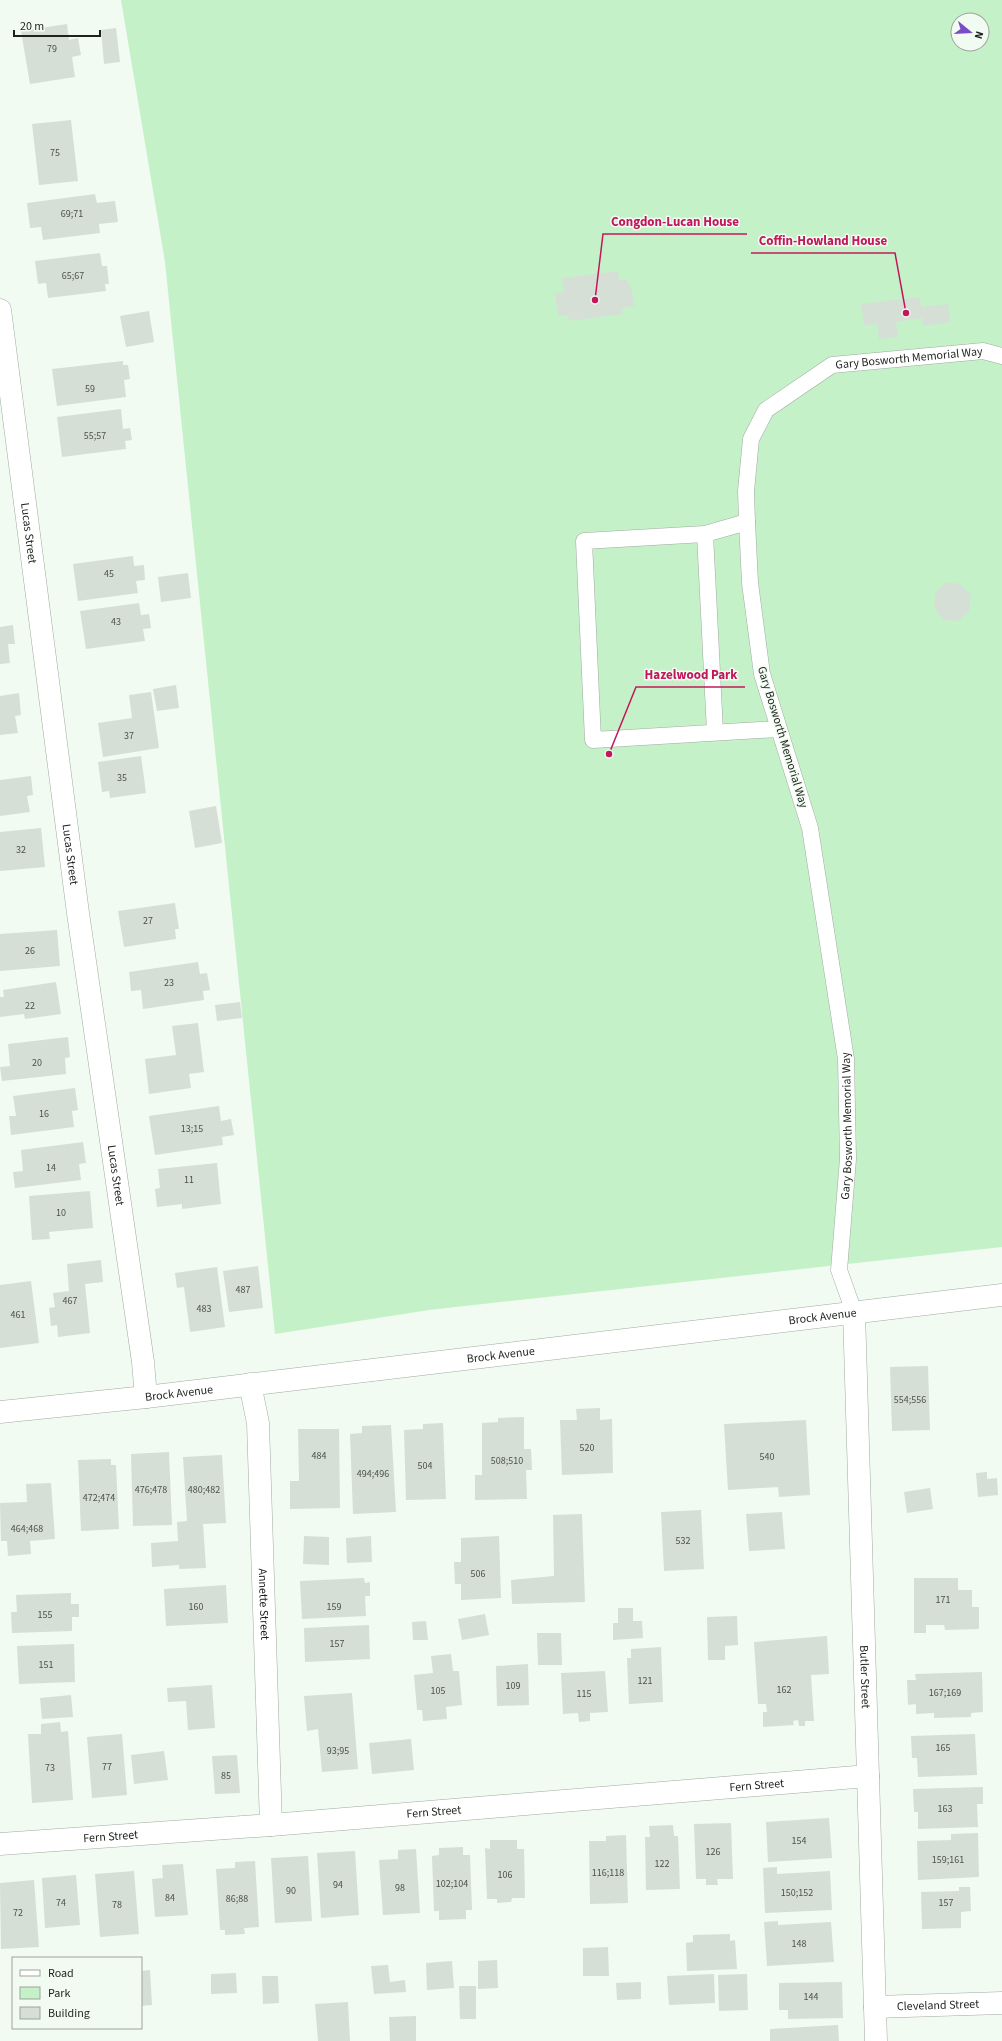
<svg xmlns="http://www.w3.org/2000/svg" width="1002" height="2041" viewBox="0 0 1002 2041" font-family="'Source Sans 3',sans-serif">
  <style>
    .green { fill: #c5f1c9; fill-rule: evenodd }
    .building { fill: #d5dfd6 }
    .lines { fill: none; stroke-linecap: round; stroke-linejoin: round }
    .service-casing { stroke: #a1aaa2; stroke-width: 17 }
    .minor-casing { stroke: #a1aaa2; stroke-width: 23 }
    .secondary-casing { stroke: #a1aaa2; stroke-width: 23 }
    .service { stroke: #fff; stroke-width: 16 }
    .minor { stroke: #fff; stroke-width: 22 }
    .secondary { stroke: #fff; stroke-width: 22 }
    .labels { text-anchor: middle; stroke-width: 3; stroke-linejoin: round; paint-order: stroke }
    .number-label { font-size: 10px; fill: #4c514c }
    .street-label { font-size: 12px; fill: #1e221e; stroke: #f1fbf1 }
    .leader { fill: none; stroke: #c2185b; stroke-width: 1.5 }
    .callout-dot { fill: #c2185b; stroke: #f1fbf1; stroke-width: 1.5 }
    .callout-label { font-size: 13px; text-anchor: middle; font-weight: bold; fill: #c2185b; stroke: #f1fbf1; stroke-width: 3; stroke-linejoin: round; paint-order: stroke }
  </style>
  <rect width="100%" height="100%" fill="#f1fbf1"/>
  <path class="green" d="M 121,0 L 1002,0 L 1002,1247 L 429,1310 L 275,1334 L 165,262 ZM 958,20 L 982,20 L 982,44 L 958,44 Z"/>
  <path class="building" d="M 67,24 L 69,40 L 78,38 L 81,55 L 72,57 L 75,77 L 30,84 L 21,31 Z
    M 116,28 L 120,62 L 104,64 L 101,30 Z
    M 71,120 L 78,181 L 39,185 L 32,124 Z
    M 95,194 L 97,203 L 115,201 L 118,222 L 99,224 L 100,233 L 43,240 L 41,227 L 30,228 L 27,203 Z
    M 100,253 L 102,266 L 107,266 L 109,284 L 105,284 L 106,291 L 48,298 L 46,283 L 38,284 L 35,261 Z
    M 618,271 L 619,280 L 627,279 L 628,285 L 631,285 L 634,306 L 622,308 L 623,314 L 569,321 L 568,315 L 558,316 L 555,293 L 564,292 L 562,278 Z
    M 920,297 L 921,307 L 948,304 L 950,322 L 923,326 L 922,318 L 896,322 L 898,337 L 879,339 L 877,324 L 864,325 L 861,304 Z
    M 149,311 L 154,342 L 126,347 L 120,316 Z
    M 123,361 L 123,365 L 128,365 L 130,379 L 124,380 L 126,397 L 57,406 L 52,369 Z
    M 121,409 L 123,429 L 130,428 L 132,440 L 125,441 L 126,449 L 62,457 L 57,417 Z
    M 133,556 L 134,566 L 144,565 L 145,580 L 136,581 L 138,593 L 78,601 L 73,564 Z
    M 188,573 L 191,598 L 161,602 L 158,577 Z
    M 946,582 L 960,584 L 971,595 L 969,611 L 958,621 L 943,620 L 934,607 L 936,591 Z
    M 139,603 L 141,615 L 149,614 L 151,628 L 143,629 L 145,641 L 86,649 L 80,611 Z
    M 13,625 L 15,644 L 8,644 L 10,663 L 0,664 L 0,627 Z
    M 176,685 L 179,708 L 157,711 L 153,689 Z
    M 151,692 L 159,748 L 103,757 L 98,723 L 132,718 L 129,695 Z
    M 19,693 L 21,715 L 15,716 L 18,733 L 0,735 L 0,696 Z
    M 141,756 L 146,793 L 110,798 L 109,791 L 102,792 L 98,762 Z
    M 31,776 L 33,795 L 27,796 L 30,812 L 0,816 L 0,780 Z
    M 216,806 L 222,843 L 195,848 L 189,811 Z
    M 41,828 L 45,867 L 0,871 L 0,832 Z
    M 175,903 L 179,929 L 175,929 L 176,939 L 124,947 L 118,911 Z
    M 57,930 L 60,966 L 0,971 L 0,934 Z
    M 198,962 L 200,974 L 207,973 L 210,990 L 203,991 L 204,1000 L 143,1009 L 141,990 L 131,991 L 129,972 Z
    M 56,982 L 61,1014 L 25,1019 L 24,1014 L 0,1017 L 0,997 L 4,997 L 3,990 Z
    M 240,1002 L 242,1018 L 217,1021 L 215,1005 Z
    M 198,1023 L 204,1072 L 189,1074 L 191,1088 L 149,1094 L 145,1059 L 176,1055 L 172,1026 Z
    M 68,1037 L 70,1057 L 65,1058 L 66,1074 L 2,1081 L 0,1067 L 10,1066 L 8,1044 Z
    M 75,1088 L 78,1110 L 72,1111 L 74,1127 L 11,1135 L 9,1116 L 16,1116 L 13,1096 Z
    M 219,1106 L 221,1121 L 231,1119 L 234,1135 L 222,1137 L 223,1145 L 155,1155 L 149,1116 Z
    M 83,1142 L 86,1163 L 79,1164 L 81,1180 L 15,1188 L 13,1172 L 23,1171 L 21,1150 Z
    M 217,1163 L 221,1204 L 182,1209 L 182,1204 L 157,1207 L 155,1189 L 160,1188 L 158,1169 Z
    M 90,1191 L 93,1228 L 49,1232 L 50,1239 L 32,1240 L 29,1196 Z
    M 101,1260 L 103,1282 L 85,1284 L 90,1333 L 58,1337 L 57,1325 L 51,1326 L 49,1308 L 55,1307 L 53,1293 L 69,1291 L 67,1264 Z
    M 258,1266 L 263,1308 L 229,1312 L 223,1271 Z
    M 217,1267 L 225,1327 L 190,1332 L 184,1287 L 177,1288 L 175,1273 Z
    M 31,1281 L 39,1343 L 0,1348 L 0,1285 Z
    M 928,1366 L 930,1430 L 892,1431 L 890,1367 Z
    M 600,1408 L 600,1420 L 612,1419 L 613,1473 L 562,1475 L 560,1420 L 577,1420 L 576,1409 Z
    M 524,1417 L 524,1449 L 531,1449 L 532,1470 L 526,1470 L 527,1499 L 475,1500 L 475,1475 L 482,1475 L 482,1423 L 498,1422 L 498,1418 Z
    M 806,1420 L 810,1495 L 779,1497 L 778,1487 L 728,1490 L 724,1424 Z
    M 443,1423 L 446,1499 L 406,1500 L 404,1430 L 423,1429 L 423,1424 Z
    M 391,1425 L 396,1512 L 353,1514 L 350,1434 L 362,1433 L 362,1426 Z
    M 298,1429 L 339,1429 L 340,1508 L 290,1509 L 290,1481 L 299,1481 Z
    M 169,1452 L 172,1525 L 133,1526 L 131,1454 Z
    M 222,1455 L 226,1523 L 203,1524 L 206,1568 L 179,1569 L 179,1565 L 152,1567 L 151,1543 L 178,1541 L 177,1522 L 187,1521 L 183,1457 Z
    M 111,1459 L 111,1465 L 116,1465 L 119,1529 L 81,1531 L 78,1460 Z
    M 987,1472 L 987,1479 L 997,1478 L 998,1495 L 978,1497 L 976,1473 Z
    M 51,1483 L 55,1539 L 30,1541 L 31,1554 L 8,1556 L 7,1541 L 1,1541 L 0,1503 L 27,1502 L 26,1484 Z
    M 930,1488 L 933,1509 L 907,1513 L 904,1492 Z
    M 701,1510 L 704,1569 L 664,1571 L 661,1512 Z
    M 782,1512 L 785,1549 L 749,1551 L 746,1514 Z
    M 582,1514 L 585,1602 L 512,1604 L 511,1580 L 554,1576 L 553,1515 Z
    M 304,1536 L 329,1537 L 329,1565 L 303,1564 Z
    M 371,1536 L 372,1562 L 347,1563 L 346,1538 Z
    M 499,1536 L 501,1598 L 461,1600 L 461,1584 L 455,1584 L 454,1562 L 461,1562 L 461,1538 Z
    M 364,1578 L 365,1583 L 370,1582 L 370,1596 L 365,1596 L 366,1616 L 302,1619 L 300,1581 Z
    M 914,1578 L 958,1578 L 958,1590 L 972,1590 L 972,1607 L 979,1607 L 979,1629 L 945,1630 L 944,1625 L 926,1625 L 926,1633 L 914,1633 Z
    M 226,1585 L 228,1623 L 166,1626 L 164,1589 Z
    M 71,1593 L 71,1604 L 79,1604 L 79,1617 L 72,1617 L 72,1631 L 12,1633 L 11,1612 L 17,1612 L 16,1595 Z
    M 618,1608 L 633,1608 L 633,1621 L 642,1621 L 643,1638 L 613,1640 L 613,1623 L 618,1623 Z
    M 485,1614 L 489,1635 L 462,1640 L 458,1619 Z
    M 737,1616 L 738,1645 L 725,1646 L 725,1660 L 708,1660 L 707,1617 Z
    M 426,1621 L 428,1640 L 413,1640 L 412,1622 Z
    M 369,1625 L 370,1659 L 305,1662 L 304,1628 Z
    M 537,1633 L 561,1633 L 562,1665 L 538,1665 Z
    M 827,1636 L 829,1674 L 811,1675 L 814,1721 L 805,1721 L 805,1726 L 799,1726 L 798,1720 L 793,1721 L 794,1725 L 763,1727 L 763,1712 L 767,1712 L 766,1704 L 758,1704 L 754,1642 Z
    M 74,1644 L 75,1682 L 19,1684 L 17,1646 Z
    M 661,1647 L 663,1702 L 629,1704 L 627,1658 L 631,1658 L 631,1649 Z
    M 451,1654 L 453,1671 L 459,1671 L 462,1705 L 446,1707 L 447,1719 L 423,1721 L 422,1710 L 417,1710 L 414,1675 L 433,1673 L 431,1656 Z
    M 528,1664 L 529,1705 L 497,1706 L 496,1666 Z
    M 605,1671 L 608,1712 L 590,1713 L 590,1721 L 579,1722 L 578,1713 L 563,1714 L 561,1673 Z
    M 982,1672 L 983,1712 L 971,1713 L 971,1717 L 934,1718 L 934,1713 L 916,1714 L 916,1704 L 908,1705 L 907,1680 L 916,1680 L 915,1674 Z
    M 212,1685 L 215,1728 L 188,1730 L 186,1701 L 168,1702 L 167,1688 Z
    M 352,1693 L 358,1769 L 322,1772 L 318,1729 L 307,1731 L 304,1696 Z
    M 71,1695 L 73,1717 L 42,1719 L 40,1698 Z
    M 60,1722 L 61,1732 L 68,1731 L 73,1800 L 32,1803 L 28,1734 L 41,1734 L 41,1724 Z
    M 122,1734 L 127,1795 L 92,1798 L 87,1737 Z
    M 975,1734 L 977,1775 L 918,1777 L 917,1758 L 912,1758 L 911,1736 Z
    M 411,1739 L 414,1770 L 372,1774 L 369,1743 Z
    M 164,1751 L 168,1780 L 134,1784 L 131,1755 Z
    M 237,1755 L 240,1793 L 215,1794 L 212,1756 Z
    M 983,1787 L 983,1804 L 977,1804 L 978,1827 L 918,1829 L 918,1812 L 914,1812 L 913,1789 Z
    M 829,1818 L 832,1858 L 768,1862 L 766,1822 Z
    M 731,1823 L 733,1879 L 717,1879 L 718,1885 L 706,1885 L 706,1879 L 696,1879 L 694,1824 Z
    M 673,1825 L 674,1836 L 678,1836 L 680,1889 L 646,1890 L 645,1837 L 650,1837 L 649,1826 Z
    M 978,1833 L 979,1877 L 918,1880 L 917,1841 L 951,1840 L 951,1834 Z
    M 626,1835 L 628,1903 L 590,1904 L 589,1841 L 606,1841 L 606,1836 Z
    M 490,1840 L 517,1840 L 517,1849 L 524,1849 L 525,1898 L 512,1898 L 511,1902 L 497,1903 L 497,1899 L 487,1899 L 485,1848 L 490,1849 Z
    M 463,1847 L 463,1855 L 470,1855 L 472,1910 L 466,1910 L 466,1919 L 439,1920 L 439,1911 L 434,1911 L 432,1856 L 439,1855 L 439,1848 Z
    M 416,1849 L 420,1913 L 383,1915 L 379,1860 L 398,1859 L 398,1850 Z
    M 355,1851 L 359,1915 L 321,1918 L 317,1853 Z
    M 308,1856 L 312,1921 L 275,1923 L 271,1858 Z
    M 255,1861 L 259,1927 L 244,1928 L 245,1934 L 225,1935 L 225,1930 L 220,1930 L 216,1869 L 235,1868 L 235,1862 Z
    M 183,1864 L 188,1915 L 155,1917 L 152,1879 L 163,1878 L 162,1865 Z
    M 777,1867 L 777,1874 L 830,1871 L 832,1910 L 765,1913 L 763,1868 Z
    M 134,1871 L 139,1934 L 100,1937 L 95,1874 Z
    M 76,1875 L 80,1925 L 45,1928 L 42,1878 Z
    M 34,1880 L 39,1947 L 1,1949 L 0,1883 Z
    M 959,1887 L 970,1887 L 971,1911 L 961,1912 L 961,1928 L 922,1929 L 921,1892 L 959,1891 Z
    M 778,1921 L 778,1925 L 831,1922 L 834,1962 L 767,1966 L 764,1922 Z
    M 730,1934 L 730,1941 L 735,1940 L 737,1969 L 687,1971 L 686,1943 L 693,1942 L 693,1935 Z
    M 608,1947 L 609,1976 L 583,1976 L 583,1948 Z
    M 497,1960 L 498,1988 L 478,1989 L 478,1961 Z
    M 452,1961 L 454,1988 L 427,1990 L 426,1963 Z
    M 388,1965 L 390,1982 L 405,1980 L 406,1992 L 374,1994 L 371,1966 Z
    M 150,1970 L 152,2005 L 141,2006 L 141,1971 Z
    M 236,1973 L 237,1993 L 211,1994 L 211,1974 Z
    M 714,1974 L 715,2003 L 669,2005 L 667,1976 Z
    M 747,1974 L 748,2010 L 719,2011 L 718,1975 Z
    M 262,1976 L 278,1976 L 279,2003 L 263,2004 Z
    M 641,1982 L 641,1999 L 617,2000 L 616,1983 Z
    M 842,1982 L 843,2018 L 788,2019 L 788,2010 L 779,2010 L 779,1983 Z
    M 459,1986 L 476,1986 L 476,2019 L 460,2019 Z
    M 348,2002 L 350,2041 L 318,2041 L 315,2004 Z
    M 416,2016 L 416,2041 L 390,2041 L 389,2017 Z
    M 838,2025 L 839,2041 L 770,2041 L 770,2029 Z"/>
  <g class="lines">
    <defs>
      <g id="service">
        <path d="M 747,522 L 705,534 L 584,541 L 593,740 L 778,729"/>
        <path d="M 705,534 L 715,732"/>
        <path id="s1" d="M 854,1312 L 839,1270 L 848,1159 L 846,1059 L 810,828 L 762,674 L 750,583 L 747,522 L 746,491 L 751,439 L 766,410 L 832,365 L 983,351 L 1002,356"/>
      </g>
      <g id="minor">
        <path id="s2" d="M 0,310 L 78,913 L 143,1362 L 146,1397"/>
        <path id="s3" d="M 854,1312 L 876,2041"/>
        <path id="s4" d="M 250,1384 L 258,1423 L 271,1825"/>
        <path id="s5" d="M 0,1844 L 271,1825 L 868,1776"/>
        <path id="s6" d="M 875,2007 L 1002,2003"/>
      </g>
      <g id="secondary">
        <path id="s7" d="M 0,1412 L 146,1397 L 1002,1295"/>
      </g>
    </defs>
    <use href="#service" class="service-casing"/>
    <use href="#minor" class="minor-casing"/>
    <use href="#secondary" class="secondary-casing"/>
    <use href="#service" class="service"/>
    <use href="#minor" class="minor"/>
    <use href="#secondary" class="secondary"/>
  </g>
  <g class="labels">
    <g class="number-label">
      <text x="52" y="52">79</text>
      <text x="55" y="156">75</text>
      <text x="72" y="217">69;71</text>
      <text x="73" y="279">65;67</text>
      <text x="90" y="392">59</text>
      <text x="95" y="439">55;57</text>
      <text x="109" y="577">45</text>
      <text x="116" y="625">43</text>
      <text x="129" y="739">37</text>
      <text x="122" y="781">35</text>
      <text x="21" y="853">32</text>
      <text x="148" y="924">27</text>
      <text x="30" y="954">26</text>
      <text x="169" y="986">23</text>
      <text x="30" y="1009">22</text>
      <text x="37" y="1066">20</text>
      <text x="44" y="1117">16</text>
      <text x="192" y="1132">13;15</text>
      <text x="51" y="1171">14</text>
      <text x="189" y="1183">11</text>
      <text x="61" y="1216">10</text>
      <text x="243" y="1293">487</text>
      <text x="70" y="1304">467</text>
      <text x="204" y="1312">483</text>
      <text x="18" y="1318">461</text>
      <text x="910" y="1403">554;556</text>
      <text x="587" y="1451">520</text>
      <text x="319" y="1459">484</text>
      <text x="767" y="1460">540</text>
      <text x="507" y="1464">508;510</text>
      <text x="425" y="1469">504</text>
      <text x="373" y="1477">494;496</text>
      <text x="151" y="1493">476;478</text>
      <text x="204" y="1493">480;482</text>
      <text x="99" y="1501">472;474</text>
      <text x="27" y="1532">464;468</text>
      <text x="683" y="1544">532</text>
      <text x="478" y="1577">506</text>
      <text x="943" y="1603">171</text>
      <text x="196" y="1610">160</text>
      <text x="334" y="1610">159</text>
      <text x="45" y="1618">155</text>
      <text x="337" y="1647">157</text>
      <text x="46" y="1668">151</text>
      <text x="645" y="1684">121</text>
      <text x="513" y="1689">109</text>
      <text x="784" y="1693">162</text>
      <text x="438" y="1694">105</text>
      <text x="945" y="1696">167;169</text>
      <text x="584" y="1697">115</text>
      <text x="943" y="1751">165</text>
      <text x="338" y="1754">93;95</text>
      <text x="107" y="1770">77</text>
      <text x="50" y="1771">73</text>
      <text x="226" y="1779">85</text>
      <text x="945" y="1812">163</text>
      <text x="799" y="1844">154</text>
      <text x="713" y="1855">126</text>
      <text x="948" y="1863">159;161</text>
      <text x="662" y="1867">122</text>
      <text x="608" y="1876">116;118</text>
      <text x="505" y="1878">106</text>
      <text x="452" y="1887">102;104</text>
      <text x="338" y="1888">94</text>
      <text x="400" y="1891">98</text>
      <text x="291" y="1894">90</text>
      <text x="797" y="1896">150;152</text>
      <text x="170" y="1901">84</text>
      <text x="237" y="1902">86;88</text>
      <text x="61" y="1906">74</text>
      <text x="946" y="1906">157</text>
      <text x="117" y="1908">78</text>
      <text x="18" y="1916">72</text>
      <text x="799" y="1947">148</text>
      <text x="811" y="2000">144</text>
    </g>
    <g class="street-label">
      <text dy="4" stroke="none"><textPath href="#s1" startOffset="1077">Gary Bosworth Memorial Way</textPath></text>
      <text dy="4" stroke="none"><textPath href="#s2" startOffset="225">Lucas Street</textPath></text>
      <text transform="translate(783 737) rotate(73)" y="4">Gary Bosworth Memorial Way</text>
      <text dy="4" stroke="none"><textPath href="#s2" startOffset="549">Lucas Street</textPath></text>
      <text dy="4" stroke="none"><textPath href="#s1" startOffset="189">Gary Bosworth Memorial Way</textPath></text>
      <text dy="4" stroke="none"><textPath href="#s2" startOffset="873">Lucas Street</textPath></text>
      <text dy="4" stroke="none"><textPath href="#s7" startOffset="828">Brock Avenue</textPath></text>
      <text dy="4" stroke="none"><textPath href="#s7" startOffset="504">Brock Avenue</textPath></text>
      <text dy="4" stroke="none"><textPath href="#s7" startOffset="180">Brock Avenue</textPath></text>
      <text dy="4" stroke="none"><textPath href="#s4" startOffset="221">Annette Street</textPath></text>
      <text dy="4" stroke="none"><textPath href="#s3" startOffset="365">Butler Street</textPath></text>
      <text dy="4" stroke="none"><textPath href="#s5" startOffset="759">Fern Street</textPath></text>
      <text dy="4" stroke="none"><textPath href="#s5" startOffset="435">Fern Street</textPath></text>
      <text dy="4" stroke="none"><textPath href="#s5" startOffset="111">Fern Street</textPath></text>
      <text dy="4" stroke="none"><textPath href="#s6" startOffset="63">Cleveland Street</textPath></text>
    </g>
  </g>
  <path class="leader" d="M595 300L603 234H747M906 313L895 253H751M609 754L636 687H745"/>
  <g class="callout-dot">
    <circle cx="595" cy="300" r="4"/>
    <circle cx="906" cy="313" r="4"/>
    <circle cx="609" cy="754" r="4"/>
  </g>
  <g class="callout-label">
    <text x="675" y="226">Congdon-Lucan House</text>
    <text x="823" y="245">Coffin-Howland House</text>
    <text x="691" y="679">Hazelwood Park</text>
  </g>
  <rect x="12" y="1957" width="130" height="72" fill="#f1fbf1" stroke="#9da49d"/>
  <rect x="20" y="1970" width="20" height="6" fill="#ffffff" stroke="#9da49d"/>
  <text x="48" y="1977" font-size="12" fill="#1e221e">Road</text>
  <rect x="20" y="1987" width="20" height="12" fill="#c5f1c9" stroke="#9da49d"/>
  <text x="48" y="1997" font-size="12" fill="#1e221e">Park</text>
  <rect x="20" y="2007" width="20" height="12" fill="#d5dfd6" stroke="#9da49d"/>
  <text x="48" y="2017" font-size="12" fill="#1e221e">Building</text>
  <g transform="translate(970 32) rotate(108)"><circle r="19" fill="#f1fbf1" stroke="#9da49d"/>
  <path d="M0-3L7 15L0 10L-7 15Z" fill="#7a4dc5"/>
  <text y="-6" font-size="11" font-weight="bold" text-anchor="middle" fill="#1e221e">N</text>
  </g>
  <path d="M14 30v6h86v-6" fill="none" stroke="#1e221e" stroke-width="2"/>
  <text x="20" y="30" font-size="12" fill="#1e221e" stroke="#f1fbf1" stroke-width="3" paint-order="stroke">20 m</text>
</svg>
